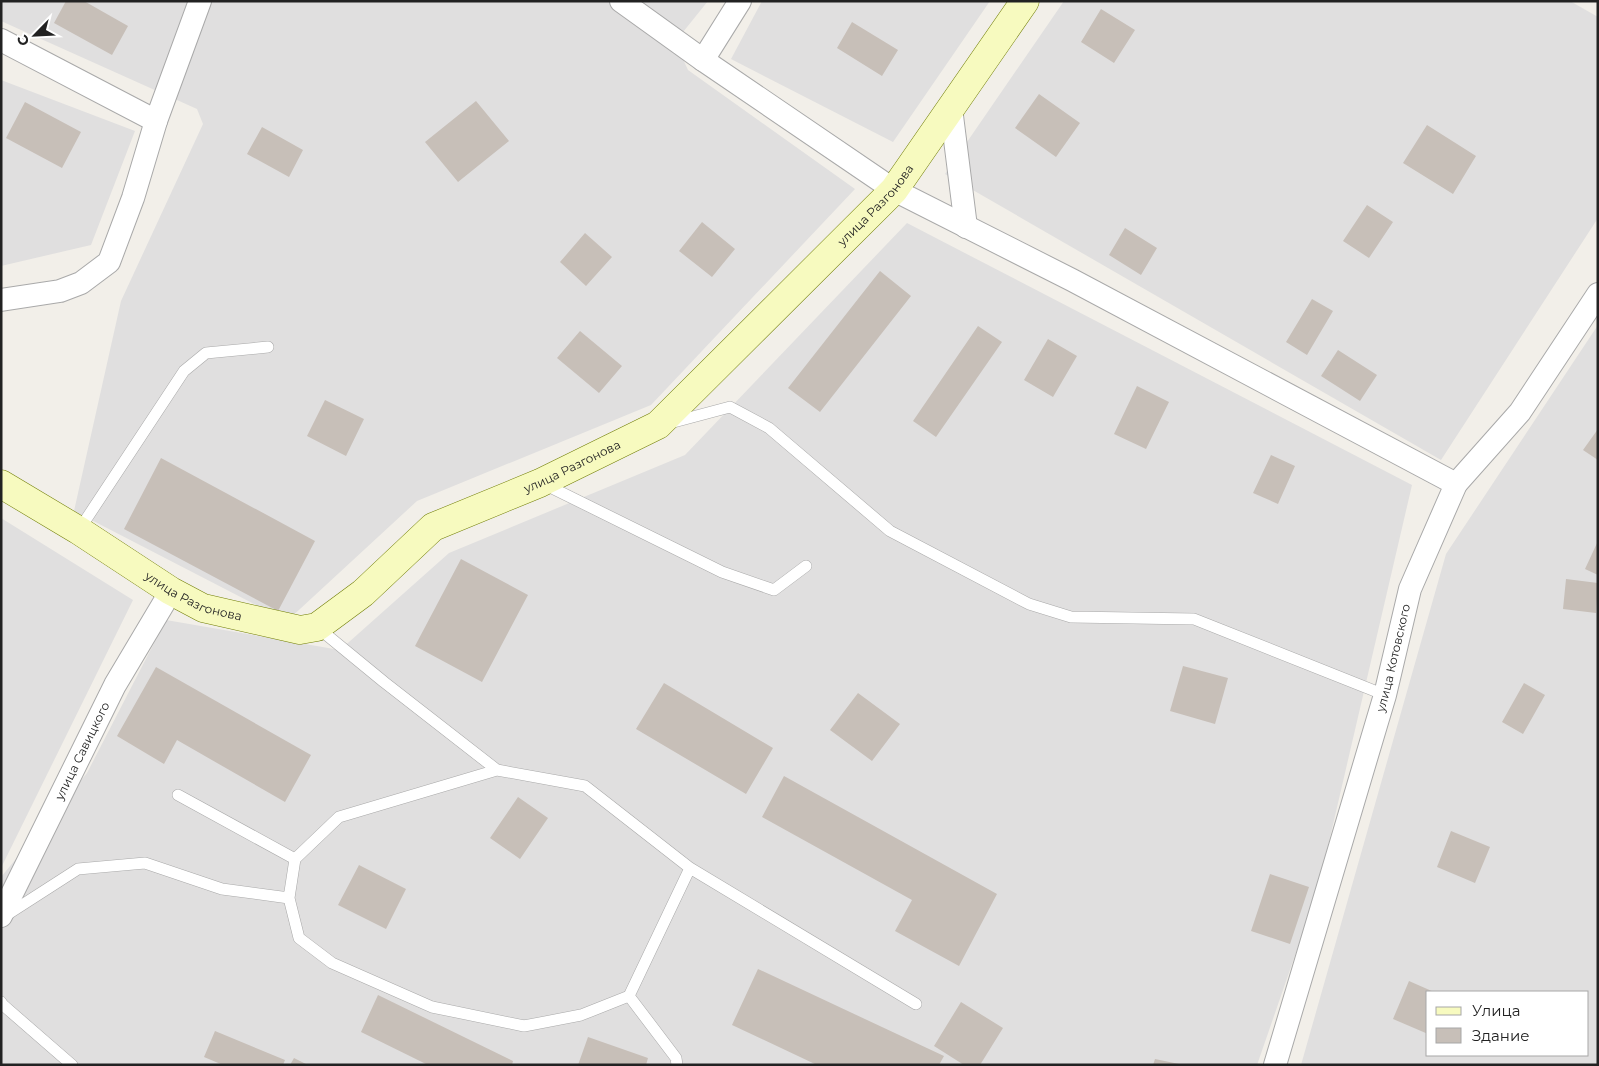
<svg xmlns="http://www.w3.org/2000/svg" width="1599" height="1066" viewBox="0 0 1599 1066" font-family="Montserrat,sans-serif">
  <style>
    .residential { fill: #e0dfdf; fill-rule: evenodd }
    .building { fill: #c7bfb8 }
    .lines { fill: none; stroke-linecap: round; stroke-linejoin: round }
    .lane-casing { stroke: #a9a9a9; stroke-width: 12 }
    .street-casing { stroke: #a9a9a9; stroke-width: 24 }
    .secondary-casing { stroke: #707d05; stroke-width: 29 }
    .lane { stroke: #fff; stroke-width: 11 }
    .street { stroke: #fff; stroke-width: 22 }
    .secondary { stroke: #f7fabf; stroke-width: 28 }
    .labels { text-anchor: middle; stroke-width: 5; stroke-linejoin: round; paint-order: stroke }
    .street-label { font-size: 12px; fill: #222; stroke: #fff }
  </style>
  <rect width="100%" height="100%" fill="#f2efe9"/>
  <path class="residential" d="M 1,1 L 708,1 L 675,42 L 688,70 L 855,189 L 651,405 L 417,501 L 287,621 L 74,511 L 121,301 L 203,124 L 197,109 L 1,21 Z
    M 762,1 L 990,1 L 893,142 L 731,59 Z
    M 1064,1 L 1570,1 L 1598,17 L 1598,218 L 1441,460 L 945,174 Z
    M 1,80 L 135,131 L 91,245 L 1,266 Z
    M 907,223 L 1412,485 L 1318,889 L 1257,1065 L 1,1065 L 1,877 L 87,773 L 166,620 L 340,650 L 449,553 L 685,455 Z
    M 1598,325 L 1598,1065 L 1301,1065 L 1446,554 ZM 1428,992 L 1588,992 L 1588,1055 L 1428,1055 Z
    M 1,518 L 133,600 L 1,868 Z"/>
  <path class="building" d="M 66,1 L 84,1 L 128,26 L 112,55 L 54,23 Z
    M 1101,9 L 1135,30 L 1114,63 L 1081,42 Z
    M 852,22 L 898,50 L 882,76 L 837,48 Z
    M 1039,94 L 1080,123 L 1056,157 L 1015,128 Z
    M 476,101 L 509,141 L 458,182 L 425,142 Z
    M 25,102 L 81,132 L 62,168 L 6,138 Z
    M 1427,125 L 1476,156 L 1453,194 L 1403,163 Z
    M 262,127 L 303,150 L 289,177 L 247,154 Z
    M 1367,205 L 1393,222 L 1369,258 L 1343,241 Z
    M 702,222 L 735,249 L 712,277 L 679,251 Z
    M 1125,228 L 1157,248 L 1141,275 L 1109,255 Z
    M 585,233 L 612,257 L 586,286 L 560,262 Z
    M 880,271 L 911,296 L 820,412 L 788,388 Z
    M 1312,299 L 1333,311 L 1307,355 L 1286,342 Z
    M 978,326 L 1002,342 L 936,437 L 913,421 Z
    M 580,331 L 622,366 L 599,393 L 557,358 Z
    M 1048,339 L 1077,356 L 1053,397 L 1024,380 Z
    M 1338,350 L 1377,375 L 1360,401 L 1321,376 Z
    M 1137,386 L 1169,402 L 1146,449 L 1114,434 Z
    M 325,400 L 364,419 L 346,456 L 307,436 Z
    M 1598,429 L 1598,460 L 1583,450 Z
    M 1271,455 L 1295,466 L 1278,504 L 1253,493 Z
    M 161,458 L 315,541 L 278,611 L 124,529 Z
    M 1598,541 L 1598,575 L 1585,569 Z
    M 461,559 L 528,595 L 482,682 L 415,646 Z
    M 1566,579 L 1598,583 L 1596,613 L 1563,609 Z
    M 1183,666 L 1228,678 L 1215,724 L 1170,711 Z
    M 156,667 L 311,755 L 285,802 L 177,740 L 164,764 L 117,736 Z
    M 664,683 L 773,748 L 746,794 L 636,729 Z
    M 1524,683 L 1545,695 L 1523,734 L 1502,722 Z
    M 858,693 L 900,724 L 872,761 L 830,730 Z
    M 784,776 L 997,894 L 959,966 L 895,931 L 912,900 L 762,817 Z
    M 518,797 L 548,818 L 520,859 L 490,838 Z
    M 1451,831 L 1490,847 L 1475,883 L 1437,867 Z
    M 359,865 L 406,889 L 386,929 L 338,905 Z
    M 1270,874 L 1309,887 L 1290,944 L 1251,931 Z
    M 758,969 L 944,1056 L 939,1065 L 817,1065 L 732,1025 Z
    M 1409,981 L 1434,992 L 1428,992 L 1428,1034 L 1393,1019 Z
    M 378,995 L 513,1061 L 512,1065 L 428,1065 L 361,1032 Z
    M 961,1002 L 1003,1028 L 980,1065 L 964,1065 L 934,1046 Z
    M 215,1031 L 285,1060 L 283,1065 L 223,1065 L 204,1057 Z
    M 588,1037 L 648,1058 L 646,1065 L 578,1065 Z
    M 294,1058 L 308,1065 L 290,1065 Z
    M 1155,1059 L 1179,1064 L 1179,1065 L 1153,1065 Z"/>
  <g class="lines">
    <defs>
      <path id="lane" d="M 670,423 L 730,407 L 769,428 L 890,531 L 1029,604 L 1071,617 L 1194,619 L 1385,695
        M 544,484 L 722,572 L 774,590 L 806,566
        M 79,530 L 184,371 L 206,353 L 268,347
        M 317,627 L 384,682 L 497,770 L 585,786 L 690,868 L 916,1004
        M 497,770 L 339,817 L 295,859 L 289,898 L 299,938 L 332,963 L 432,1007 L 524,1026 L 581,1015 L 629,996 L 690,868
        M 178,795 L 295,859
        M 5,916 L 78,869 L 145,863 L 222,889 L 289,898
        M 629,996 L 676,1058 L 677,1065
        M 1,1002 L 3,1005 L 72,1065"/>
      <g id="street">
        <path d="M 621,1 L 703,60"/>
        <path d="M 740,1 L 703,60 L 894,190 L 1072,280 L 1456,484"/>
        <path d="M 1,40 L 156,121"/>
        <path d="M 951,108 L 966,227"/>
        <path d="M 1,300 L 60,291 L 81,283 L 109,262 L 133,198 L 156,121 L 200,1"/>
        <path id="s1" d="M 1,916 L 115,685 L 171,591"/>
        <path id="s2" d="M 1275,1065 L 1385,695 L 1410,589 L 1456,484 L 1520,412 L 1598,294"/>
      </g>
      <g id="secondary">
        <path id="s3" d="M 1,484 L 78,530 L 171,591 L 203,608 L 300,630 L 317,627 L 363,593 L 433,527 L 540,483 L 658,425 L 894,190 L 1025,1"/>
      </g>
    </defs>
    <use href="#lane" class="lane-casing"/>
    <use href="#street" class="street-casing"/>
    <use href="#secondary" class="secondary-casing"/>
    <use href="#lane" class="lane"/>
    <use href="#street" class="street"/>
    <use href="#secondary" class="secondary"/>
  </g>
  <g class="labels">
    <g class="street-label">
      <text dy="4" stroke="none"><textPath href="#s3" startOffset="1064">улица Разгонова</textPath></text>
      <text dy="4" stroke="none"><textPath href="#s3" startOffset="659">улица Разгонова</textPath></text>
      <text dy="4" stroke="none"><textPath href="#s3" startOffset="224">улица Разгонова</textPath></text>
      <text dy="4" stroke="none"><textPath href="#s2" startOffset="424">улица Котовского</textPath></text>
      <text dy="4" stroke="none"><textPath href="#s1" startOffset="184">улица Савицкого</textPath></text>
    </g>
  </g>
  <rect width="1599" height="1066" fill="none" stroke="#222222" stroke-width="5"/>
  <rect x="1426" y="991" width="162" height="65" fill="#ffffff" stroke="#a7a7a7"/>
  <rect x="1436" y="1007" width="25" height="8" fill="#f7fabf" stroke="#a7a7a7"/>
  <text x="1472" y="1016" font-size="15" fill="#222222">Улица</text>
  <rect x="1436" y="1028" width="25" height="15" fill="#c7bfb8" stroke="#a7a7a7"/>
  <text x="1472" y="1041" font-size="15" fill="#222222">Здание</text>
  <g transform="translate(35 35) rotate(246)" stroke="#ffffff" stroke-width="4" paint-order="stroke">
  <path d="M0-4L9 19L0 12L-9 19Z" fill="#222222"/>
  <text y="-8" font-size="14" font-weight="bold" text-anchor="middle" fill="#222222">С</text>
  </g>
</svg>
